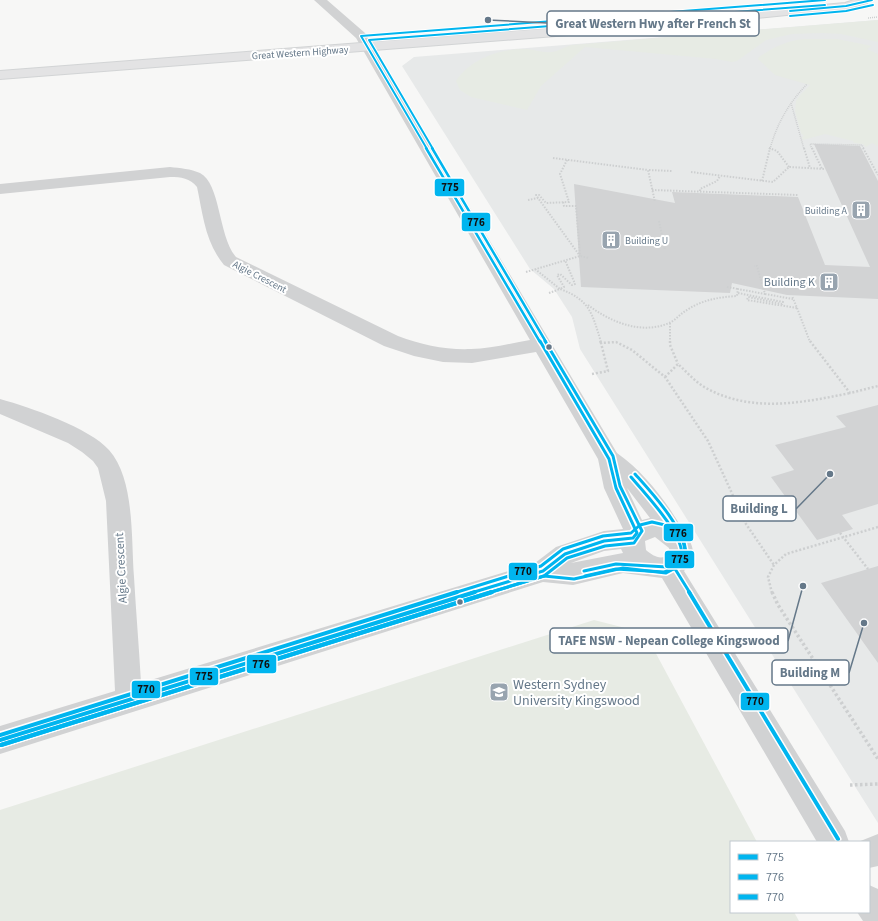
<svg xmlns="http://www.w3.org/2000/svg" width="878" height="921" viewBox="0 0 878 921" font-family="'Source Sans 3',sans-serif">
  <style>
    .built { fill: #e7e9e9 }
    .green { fill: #e7ebe4 }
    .building { fill: #d2d3d4 }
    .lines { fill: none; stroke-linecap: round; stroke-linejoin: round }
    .highway-casing { stroke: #d2d4d5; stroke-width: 2 }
    .path-far3 { stroke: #cdcfd0; stroke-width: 1.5; stroke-dasharray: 1 1; stroke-linecap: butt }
    .path-far2 { stroke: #cdcfd0; stroke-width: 2; stroke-dasharray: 1.5 1.5; stroke-linecap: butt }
    .path-far1 { stroke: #cdcfd0; stroke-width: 2.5; stroke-dasharray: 2 2; stroke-linecap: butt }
    .path { stroke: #cdcfd0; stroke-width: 3.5; stroke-dasharray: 2.5 2.5; stroke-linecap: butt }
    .minor { fill: #d1d2d3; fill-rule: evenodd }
    .highway { fill: #e3e3e4; fill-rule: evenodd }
    .bus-1-far3-casing { stroke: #fff; stroke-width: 4 }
    .bus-1-far2-casing { stroke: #fff; stroke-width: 5 }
    .bus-1-far1-casing { stroke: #fff; stroke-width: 6 }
    .bus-1-casing { stroke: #fff; stroke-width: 7 }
    .bus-2-far3-casing { stroke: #fff; stroke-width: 4 }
    .bus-2-far2-casing { stroke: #fff; stroke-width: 5 }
    .bus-2-far1-casing { stroke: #fff; stroke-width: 6 }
    .bus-2-casing { stroke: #fff; stroke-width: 7 }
    .bus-3-far1-casing { stroke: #fff; stroke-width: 6 }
    .bus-3-casing { stroke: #fff; stroke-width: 7 }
    .bus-1-far3 { stroke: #00b5ef; stroke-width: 2 }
    .bus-1-far2 { stroke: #00b5ef; stroke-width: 2.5 }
    .bus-1-far1 { stroke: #00b5ef; stroke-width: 3 }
    .bus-1 { stroke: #00b5ef; stroke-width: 4 }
    .bus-2-far3 { stroke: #00b5ef; stroke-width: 2 }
    .bus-2-far2 { stroke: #00b5ef; stroke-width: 2.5 }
    .bus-2-far1 { stroke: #00b5ef; stroke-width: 3 }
    .bus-2 { stroke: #00b5ef; stroke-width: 4 }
    .bus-3-far1 { stroke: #00b5ef; stroke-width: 3 }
    .bus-3 { stroke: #00b5ef; stroke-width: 4 }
    .bus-dot { fill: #657889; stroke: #fff; stroke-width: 1.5 }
    .labels { text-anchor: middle; stroke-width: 4; stroke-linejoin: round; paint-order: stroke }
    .far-street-label { font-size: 10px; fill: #657889; stroke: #fff }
    .far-poi-label { font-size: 10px; fill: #657889; stroke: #fff; text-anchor: end }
    .poi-label { font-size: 12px; fill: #657889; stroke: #fff; text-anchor: end }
    .street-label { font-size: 12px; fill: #657889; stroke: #fff }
    .near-poi-label { font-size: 14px; fill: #657889; stroke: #fff; text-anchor: start }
    .leader { fill: none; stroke: #657889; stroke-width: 1.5 }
    .callout-dot { fill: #657889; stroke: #fff; stroke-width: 1.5 }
    .callout { fill: #fff; stroke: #657889; stroke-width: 1.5 }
    .callout-label { font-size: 13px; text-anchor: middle; font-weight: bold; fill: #657889 }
    .line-badge { stroke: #fff; stroke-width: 1.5 }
    .pale-badge-label { font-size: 11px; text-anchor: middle; font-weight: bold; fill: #111 }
  </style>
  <rect width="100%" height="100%" fill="#f7f7f6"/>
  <path class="built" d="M 878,20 L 878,823 L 580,349 L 572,317 L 554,289 L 530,269 L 402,66 L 414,57 Z"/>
  <path class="green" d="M 878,20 L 878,42 L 841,34 L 822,33 L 792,34 L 766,40 L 737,61 L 732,62 L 716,59 L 585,47 L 541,86 L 527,110 L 471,97 L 460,90 L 456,81 C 470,59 501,48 527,49 C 536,50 543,53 552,52 C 559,51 566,46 572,45 Z
    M 804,39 L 837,39 L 872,46 L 867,49 L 878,54 L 878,146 L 872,143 L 866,147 L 863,144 L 854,143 L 853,141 L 825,134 L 803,140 L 802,137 L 804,136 L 801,133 L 795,111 L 796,101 L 801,94 L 810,85 L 775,75 L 758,59 L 759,57 C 774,47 786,41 804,39 Z
    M 594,620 L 645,633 L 757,842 L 731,842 L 731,912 L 794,912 L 799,921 L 0,921 L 0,810 Z"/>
  <path class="building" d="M 814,144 L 860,146 L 878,181 L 878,299 L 787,295 L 732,283 L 730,293 L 581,287 L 574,184 L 675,203 L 672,192 L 798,197 L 825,265 L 870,267 Z
    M 878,405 L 878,504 L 842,515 L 853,529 L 817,540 L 771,477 L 794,470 L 775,445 L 846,427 L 836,416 Z
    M 878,566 L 878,663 L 821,583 Z"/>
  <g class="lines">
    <defs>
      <path id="highway" d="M 854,0 L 869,1 L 867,3 L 846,9 L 658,28 L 0,79 L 0,71 L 658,20 L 845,3 Z"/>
    </defs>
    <use href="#highway" class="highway-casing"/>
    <path class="path-far3" d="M 868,18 L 878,17
      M 791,103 L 804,149
      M 769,148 L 770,149
      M 770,149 C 777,123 789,103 807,84
      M 812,149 L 810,144 L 862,145 L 864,149"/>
    <path class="path-far2" d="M 769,148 L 777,151 L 789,167
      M 804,148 L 810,168
      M 812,148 L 822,169
      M 863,148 L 878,175
      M 553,158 L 648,170 L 655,202
      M 649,170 L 672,171
      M 691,172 L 773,182 L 789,167 L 825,169
      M 762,181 L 770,148
      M 652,190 L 798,195
      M 700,191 L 700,189 L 717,181 L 720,176
      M 538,198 L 536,195 L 539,195 L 546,203 L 569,202 L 560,174 L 567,160
      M 528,200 L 538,198 L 580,256
      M 563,202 L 564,206 L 576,206 L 580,255
      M 659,221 L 665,250
      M 535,269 L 560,289 L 564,287 L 557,275 L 560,274 L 572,285 L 575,284 L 565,260
      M 526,272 L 580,256 L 589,258
      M 727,287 L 738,289
      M 549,293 L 560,289 C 590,300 592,313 601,342
      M 738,293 L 783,302 L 782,304 L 748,297 L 747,300 L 797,308 L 792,296
      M 765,294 L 793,299
      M 588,305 C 610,322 642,335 669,323 C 676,320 681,313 687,310 C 702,300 719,297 737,296 L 738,289 L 765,294 L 757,266 L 754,266
      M 797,308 L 810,342
      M 670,323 L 670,342"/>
    <path class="path-far1" d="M 600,341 L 601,343
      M 670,341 L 670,345 L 678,364
      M 810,341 L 850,393 L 878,386
      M 592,374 L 608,371 L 601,343 L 616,342 L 632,350 L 665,377 L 708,441 L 746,524 L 774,565
      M 665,377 L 678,364 C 687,372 695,382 706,388 C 751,413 802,403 850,393
      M 840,533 L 868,569
      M 772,593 L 768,577 L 774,565 L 786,554 L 878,527"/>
    <path class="path" d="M 772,592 L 778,605 L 878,759
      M 850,785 L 878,784"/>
    <path class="minor" d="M 314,0 L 327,0 L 365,33 L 617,453 C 645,473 666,501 683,530 C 687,537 693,544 693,553 C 694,559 689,567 684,571 L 845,831 L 849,842 L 817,842 L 662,578 L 623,573 L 573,585 L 543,582 L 0,754 L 0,726 L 115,691 L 106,501 L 98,468 L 93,461 L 82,452 L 68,443 L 0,414 L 0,399 C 29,407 90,428 109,450 C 135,479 131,539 134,577 C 136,612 139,647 141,683 L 535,563 L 556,547 L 604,531 L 623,529 L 604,488 L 598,459 L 536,352 L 472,363 L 443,362 L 414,356 L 384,346 L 224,265 C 205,242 203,215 197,187 C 190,178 181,177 170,177 L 0,194 L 0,184 L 170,167 C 180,168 191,169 200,173 C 221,184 218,236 236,257 L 398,336 C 422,345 446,350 471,349 C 490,349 511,343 530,340 L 356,38 ZM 627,488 L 650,518 L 642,520 ZM 655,537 L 669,548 L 670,554 C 661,561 653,556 646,550 L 645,541 ZM 621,549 L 623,553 L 571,563 L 604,551 Z
      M 878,834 L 878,866 L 869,868 L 869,842 L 858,842 Z
      M 869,885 L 878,889 L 878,921 L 863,921 L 857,912 L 869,912 Z"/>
    <use href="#highway" class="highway"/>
    <defs>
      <path id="bus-1-far3" d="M 790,11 L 846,6 L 872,0
        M 427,149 L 361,36 L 825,0"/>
      <path id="bus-1-far2" d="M 426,148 L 540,342"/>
      <path id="bus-1-far1" d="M 584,571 L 616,564 L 667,567 L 674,564 L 681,558 C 688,539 643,491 631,477
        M 471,593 L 543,571 L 565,554 L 604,541 L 633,538 L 637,533 L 616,488 L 609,459 L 540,341"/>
      <path id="bus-1" d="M 0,740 L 475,592"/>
      <path id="bus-2-far3" d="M 790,16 L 846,11 L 873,5
        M 433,149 L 369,40 L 825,5"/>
      <path id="bus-2-far2" d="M 432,148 L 546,342"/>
      <path id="bus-2-far1" d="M 585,576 L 616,569 L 664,572 L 679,567 C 681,564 685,560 685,556 C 687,530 651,492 635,474
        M 488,593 L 544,576 L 567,558 L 605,546 L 634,543 L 642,531 L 620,486 L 613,456 L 545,341"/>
      <path id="bus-2" d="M 1,745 L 492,592"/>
      <path id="bus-3-far1" d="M 672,564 L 690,593
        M 454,593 L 541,566 L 563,549 L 603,536 L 631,533 L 640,525 L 652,522 L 665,525 L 676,532 L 684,542 L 686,552 L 681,565 L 666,573 L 623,568 L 574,579 L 544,576 L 488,593"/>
      <path id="bus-3" d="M 689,592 L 838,839
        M 0,735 L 457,592
        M 1,745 L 492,592"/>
    </defs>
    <use href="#bus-1-far3" class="bus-1-far3-casing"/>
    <use href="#bus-1-far2" class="bus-1-far2-casing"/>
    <use href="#bus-1-far1" class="bus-1-far1-casing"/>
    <use href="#bus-1" class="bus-1-casing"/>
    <use href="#bus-2-far3" class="bus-2-far3-casing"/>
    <use href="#bus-2-far2" class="bus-2-far2-casing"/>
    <use href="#bus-2-far1" class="bus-2-far1-casing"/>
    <use href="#bus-2" class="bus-2-casing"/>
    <use href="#bus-3-far1" class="bus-3-far1-casing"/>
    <use href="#bus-3" class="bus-3-casing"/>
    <use href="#bus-1-far3" class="bus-1-far3"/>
    <use href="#bus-1-far2" class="bus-1-far2"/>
    <use href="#bus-1-far1" class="bus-1-far1"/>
    <use href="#bus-1" class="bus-1"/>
    <use href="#bus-2-far3" class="bus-2-far3"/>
    <use href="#bus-2-far2" class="bus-2-far2"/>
    <use href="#bus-2-far1" class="bus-2-far1"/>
    <use href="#bus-2" class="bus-2"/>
    <use href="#bus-3-far1" class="bus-3-far1"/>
    <use href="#bus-3" class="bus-3"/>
  </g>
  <defs>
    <symbol id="building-square" viewBox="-11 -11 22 22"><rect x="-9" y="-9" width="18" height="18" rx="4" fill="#98a4af" stroke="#fff"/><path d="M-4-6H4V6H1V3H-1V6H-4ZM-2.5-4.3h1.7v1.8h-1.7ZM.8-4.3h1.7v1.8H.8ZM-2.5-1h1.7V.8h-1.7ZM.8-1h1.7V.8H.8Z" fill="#fff"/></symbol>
    <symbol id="university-square" viewBox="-11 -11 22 22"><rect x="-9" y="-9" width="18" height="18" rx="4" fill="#98a4af" stroke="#fff"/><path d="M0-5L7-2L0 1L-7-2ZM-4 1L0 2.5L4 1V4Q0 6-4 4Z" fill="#fff"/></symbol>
  </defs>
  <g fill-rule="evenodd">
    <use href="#building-square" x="850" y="199" width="22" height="22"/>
    <use href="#building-square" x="600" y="229" width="22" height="22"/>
    <use href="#building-square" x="818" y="271" width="22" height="22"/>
    <use href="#university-square" x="488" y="681" width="22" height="22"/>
  </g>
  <g class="bus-dot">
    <circle cx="549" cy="347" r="3.5"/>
    <circle cx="460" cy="602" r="3.5"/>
  </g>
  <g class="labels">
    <g class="far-street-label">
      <text transform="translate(300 52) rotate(-4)" y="4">Great Western Highway</text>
      <text transform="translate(260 276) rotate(27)" y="4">Algie Crescent</text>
    </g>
    <g class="far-poi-label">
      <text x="847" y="214">Building A</text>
      <text x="625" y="244" text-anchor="start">Building U</text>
    </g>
    <g class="poi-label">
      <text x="815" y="286">Building K</text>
    </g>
    <g class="street-label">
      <text transform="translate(121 568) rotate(-93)" y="4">Algie Crescent</text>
    </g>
    <g class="near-poi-label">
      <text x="513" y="689">Western Sydney<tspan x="513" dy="16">University Kingswood</tspan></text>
    </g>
  </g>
  <path class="leader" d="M488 20L547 23M830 474L796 509M803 586L788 641M864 623L849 673"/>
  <g class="callout-dot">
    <circle cx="488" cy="20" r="4"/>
    <circle cx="830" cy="474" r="4"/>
    <circle cx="803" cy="586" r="4"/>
    <circle cx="864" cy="623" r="4"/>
  </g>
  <g class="callout">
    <rect x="547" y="11" width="212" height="25" rx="4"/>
    <rect x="723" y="496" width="73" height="25" rx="4"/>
    <rect x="550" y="628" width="238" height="25" rx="4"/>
    <rect x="772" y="660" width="77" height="25" rx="4"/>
  </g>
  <g class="callout-label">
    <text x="653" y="28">Great Western Hwy after French St</text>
    <text x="759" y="513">Building L</text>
    <text x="669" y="645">TAFE NSW - Nepean College Kingswood</text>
    <text x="810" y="677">Building M</text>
  </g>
  <g class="line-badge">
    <rect x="434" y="178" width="31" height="19" rx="4" fill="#00b5ef"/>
    <rect x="461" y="212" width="30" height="20" rx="4" fill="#00b5ef"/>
    <rect x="663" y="523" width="31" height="19" rx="4" fill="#00b5ef"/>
    <rect x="664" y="550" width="31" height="19" rx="4" fill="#00b5ef"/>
    <rect x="508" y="562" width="30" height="19" rx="4" fill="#00b5ef"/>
    <rect x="246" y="654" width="31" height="20" rx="4" fill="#00b5ef"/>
    <rect x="189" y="667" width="30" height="19" rx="4" fill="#00b5ef"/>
    <rect x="131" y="680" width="30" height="19" rx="4" fill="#00b5ef"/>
    <rect x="740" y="692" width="30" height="19" rx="4" fill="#00b5ef"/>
  </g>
  <g class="pale-badge-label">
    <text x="450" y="191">775</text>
    <text x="476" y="226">776</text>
    <text x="678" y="537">776</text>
    <text x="680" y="563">775</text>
    <text x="523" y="575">770</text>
    <text x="261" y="668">776</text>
    <text x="204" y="680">775</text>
    <text x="146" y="693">770</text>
    <text x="755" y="705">770</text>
  </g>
  <rect x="730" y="841" width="140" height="72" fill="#ffffff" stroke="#c1c9d0"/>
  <rect x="738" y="854" width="20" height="6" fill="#00b5ef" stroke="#c1c9d0"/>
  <text x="766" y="861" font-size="12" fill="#657889">775</text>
  <rect x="738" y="874" width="20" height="6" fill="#00b5ef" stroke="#c1c9d0"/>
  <text x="766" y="881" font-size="12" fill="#657889">776</text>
  <rect x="738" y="894" width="20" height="6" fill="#00b5ef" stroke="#c1c9d0"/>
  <text x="766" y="901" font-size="12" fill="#657889">770</text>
</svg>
